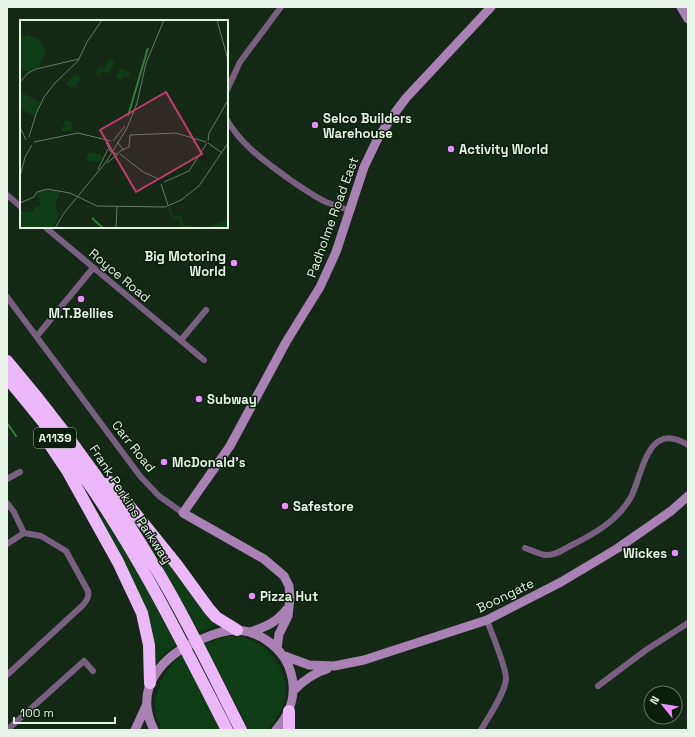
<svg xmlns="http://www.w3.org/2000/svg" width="695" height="737" viewBox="0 0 695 737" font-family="'Space Grotesk',sans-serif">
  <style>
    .green { fill: #0e3c14 }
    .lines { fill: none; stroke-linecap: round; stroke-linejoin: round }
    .stream { stroke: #2f7f39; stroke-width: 2 }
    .street { stroke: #795f7f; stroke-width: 6 }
    .secondary { stroke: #aa81b4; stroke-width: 9 }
    .highway { stroke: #ecb8f9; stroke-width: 12 }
    .poi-dot { fill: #e98efe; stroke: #0b1e0c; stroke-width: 1.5 }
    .labels { text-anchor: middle; stroke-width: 3; stroke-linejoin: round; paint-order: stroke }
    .shield { fill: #0b1e0c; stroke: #a4b3a5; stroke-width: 1 }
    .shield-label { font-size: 12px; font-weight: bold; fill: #e6f3e6 }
    .poi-label { font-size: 13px; font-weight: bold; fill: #e6f3e6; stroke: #0b1e0c; text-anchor: start }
    .street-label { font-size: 13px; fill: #e6f3e6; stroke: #0b1e0c }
    .inset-river { fill: none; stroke: #2f7f39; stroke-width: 2 }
    .inset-road { fill: none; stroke: #687969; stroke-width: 1 }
    .view { fill: #c73970; fill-opacity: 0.15; stroke: #c73970; stroke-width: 2 }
    .inset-edge { fill: none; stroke: #e6f3e6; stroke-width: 2 }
  </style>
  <rect width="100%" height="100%" fill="#142816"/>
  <path class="green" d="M 104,515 L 147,586 L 177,643 L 165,653 L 156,662 L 153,634 L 145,611 L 100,518 Z
    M 152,542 L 205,612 L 218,625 L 199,632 L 147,546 Z
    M 229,636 C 255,636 274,650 283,674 C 286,682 287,693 284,702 C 281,713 274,722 266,730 L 249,730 L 204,643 Z
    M 183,655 L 221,730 L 158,730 L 161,724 C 148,710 158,682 169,668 C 173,663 178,659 183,655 Z"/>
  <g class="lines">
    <path class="stream" d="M 7,423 L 16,436"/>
    <path class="street" d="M 227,90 L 240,62 L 281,7
      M 227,120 C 242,146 265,161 289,179 C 301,187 313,196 326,202 C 334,205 342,208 349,210
      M 7,195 L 21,207
      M 45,227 L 204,360
      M 7,297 L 140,476 L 159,496 L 183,513
      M 37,336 L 93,268
      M 181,340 L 206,310
      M 7,479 L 20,472
      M 7,503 L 14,512 L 24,533
      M 7,544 L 24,533
      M 525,548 C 531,550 538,554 545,555 C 553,556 561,551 568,547 C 592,535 617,522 631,497 C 639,481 644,450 659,441 C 669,435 680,440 688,445
      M 7,675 L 83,605 C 87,600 89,597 88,591 L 66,551 L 41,536 L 24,533
      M 598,686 L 646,650 L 688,623
      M 7,730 L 84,661 L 93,671
      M 481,730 C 488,718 505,693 506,679 C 507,669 491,632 487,620"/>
    <path class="secondary" d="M 681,7 L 688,19
      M 250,632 C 265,627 276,623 286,610
      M 277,649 L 279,634 L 288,616 L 290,598 L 289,586 L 284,576 L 264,559 L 183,513 L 230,446 L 286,342 L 320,287 L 336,252 L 364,167 L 377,140 L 391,118 L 406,98 L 491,7
      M 282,655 L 309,665 L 334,666 L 364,660 L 487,620 L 561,582 L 618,548 L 671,511 L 688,496
      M 293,691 C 303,681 313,673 327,669
      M 135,730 L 146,706
      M 154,730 C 132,687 164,654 202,639 C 213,634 226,630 238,630 C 262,632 285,650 291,673 C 297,694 290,714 276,730"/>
    <path class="highway" d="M 7,361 C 65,429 116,500 161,577 C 190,626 215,679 241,730
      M 7,378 C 32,408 58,439 80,471 C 138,552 182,642 227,730
      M 42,433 L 68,472 L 118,562 L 142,613 L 149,645 L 150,683
      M 110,482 L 177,565 L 209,609 L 216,617 L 237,630
      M 289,711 L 289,730"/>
  </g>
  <g class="poi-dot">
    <circle cx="315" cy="125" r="4"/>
    <circle cx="451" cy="149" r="4"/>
    <circle cx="234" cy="263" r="4"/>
    <circle cx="81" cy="299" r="4"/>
    <circle cx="199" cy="399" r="4"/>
    <circle cx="164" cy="462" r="4"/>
    <circle cx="285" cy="506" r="4"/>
    <circle cx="675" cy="553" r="4"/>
    <circle cx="252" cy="596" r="4"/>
  </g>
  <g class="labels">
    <rect class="shield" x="34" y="428" width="42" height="20" rx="3"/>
    <g class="shield-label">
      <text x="55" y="442">A1139</text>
    </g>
    <g class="poi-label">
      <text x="323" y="123">Selco Builders<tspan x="323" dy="15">Warehouse</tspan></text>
      <text x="459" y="154">Activity World</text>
      <text x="226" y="261" text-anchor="end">Big Motoring<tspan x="226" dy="15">World</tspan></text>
      <text x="81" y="318" text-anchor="middle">M.T.Bellies</text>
      <text x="207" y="404">Subway</text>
      <text x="172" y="467">McDonald's</text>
      <text x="293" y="511">Safestore</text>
      <text x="667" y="558" text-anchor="end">Wickes</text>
      <text x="260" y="601">Pizza Hut</text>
    </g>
    <g class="street-label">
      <text transform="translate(332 217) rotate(-70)" y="5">Padholme Road East</text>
      <text transform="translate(120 275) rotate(40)" y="5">Royce Road</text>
      <text transform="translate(134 446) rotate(52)" y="5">Carr Road</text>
      <text transform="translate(131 504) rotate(57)" y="5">Frank Perkins Parkway</text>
      <text transform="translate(505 595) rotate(-26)" y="5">Boongate</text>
    </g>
  </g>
  <g transform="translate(20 20)">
    <rect width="208" height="208" fill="#142816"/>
    <path d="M 8,15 L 19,19 L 26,31 L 19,47 L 8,52 L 0,48 L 0,17 ZM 89,39 L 95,42 L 88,54 L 80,50 L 81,56 L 76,54 L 80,46 L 84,49 ZM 101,48 L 110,52 L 109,58 L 103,56 L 102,60 L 95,58 ZM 56,54 L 62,57 L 56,64 L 56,69 L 54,65 L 52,69 L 46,63 ZM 0,71 L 20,83 L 15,96 L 0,89 ZM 47,100 L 53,103 L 51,110 L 42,112 L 41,106 L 45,107 L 44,101 ZM 69,132 L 82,135 L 79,143 L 66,140 ZM 25,169 L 40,172 L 36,183 L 38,197 L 33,208 L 0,208 L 0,187 L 3,192 L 14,191 L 14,188 L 20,185 L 17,172 ZM 149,186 L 154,197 L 161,194 L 163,205 L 187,208 L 208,199 L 208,208 L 161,208 L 159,199 L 153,200 L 148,189 Z" fill="#0e3c14"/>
    <path class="inset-river" d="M 108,96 L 128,28M 72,198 L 83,208"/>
    <path class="inset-road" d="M 197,0 L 208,40M 0,62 L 8,53 L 16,49 L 59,39M 0,107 L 6,120M 9,117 L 16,94 L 24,77 L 35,63 L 58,41 L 67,22 L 82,0M 93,121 L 105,106M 188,121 L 189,113 L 207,82M 14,122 L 58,113 L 91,121M 86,122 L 90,131 L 97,134 L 103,129 L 97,122M 188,123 L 202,133M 102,130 L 109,127 L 110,115 L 156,113 L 186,122M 100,134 L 123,152 L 139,159M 87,143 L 98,134M 78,149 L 88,129M 0,157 L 5,137 L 12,125M 144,162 L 169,151 L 187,123M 141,164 L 148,185M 0,183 L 14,177 L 17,172 L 27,169 L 50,173 L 77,186 L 145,187 L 161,180 L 179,166 L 208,123M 35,208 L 44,193 L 86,142 L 107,108 L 117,83 L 126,43 L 144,0M 96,208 L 97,187"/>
    <path class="view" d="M 146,72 L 182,134 L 116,172 L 80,110 Z"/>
    <rect width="208" height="208" class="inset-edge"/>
  </g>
  <rect width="695" height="737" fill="none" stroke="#e6f3e6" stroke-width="16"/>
  <g transform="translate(663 705) rotate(300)"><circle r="19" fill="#0b1e0c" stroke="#637363"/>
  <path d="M0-3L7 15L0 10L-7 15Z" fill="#e98efe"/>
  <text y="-6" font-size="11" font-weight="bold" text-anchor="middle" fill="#e6f3e6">N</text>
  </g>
  <path d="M14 717v6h101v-6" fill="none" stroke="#e6f3e6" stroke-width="2"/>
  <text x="20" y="717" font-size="12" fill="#e6f3e6" stroke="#0b1e0c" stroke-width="3" paint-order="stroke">100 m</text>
</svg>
